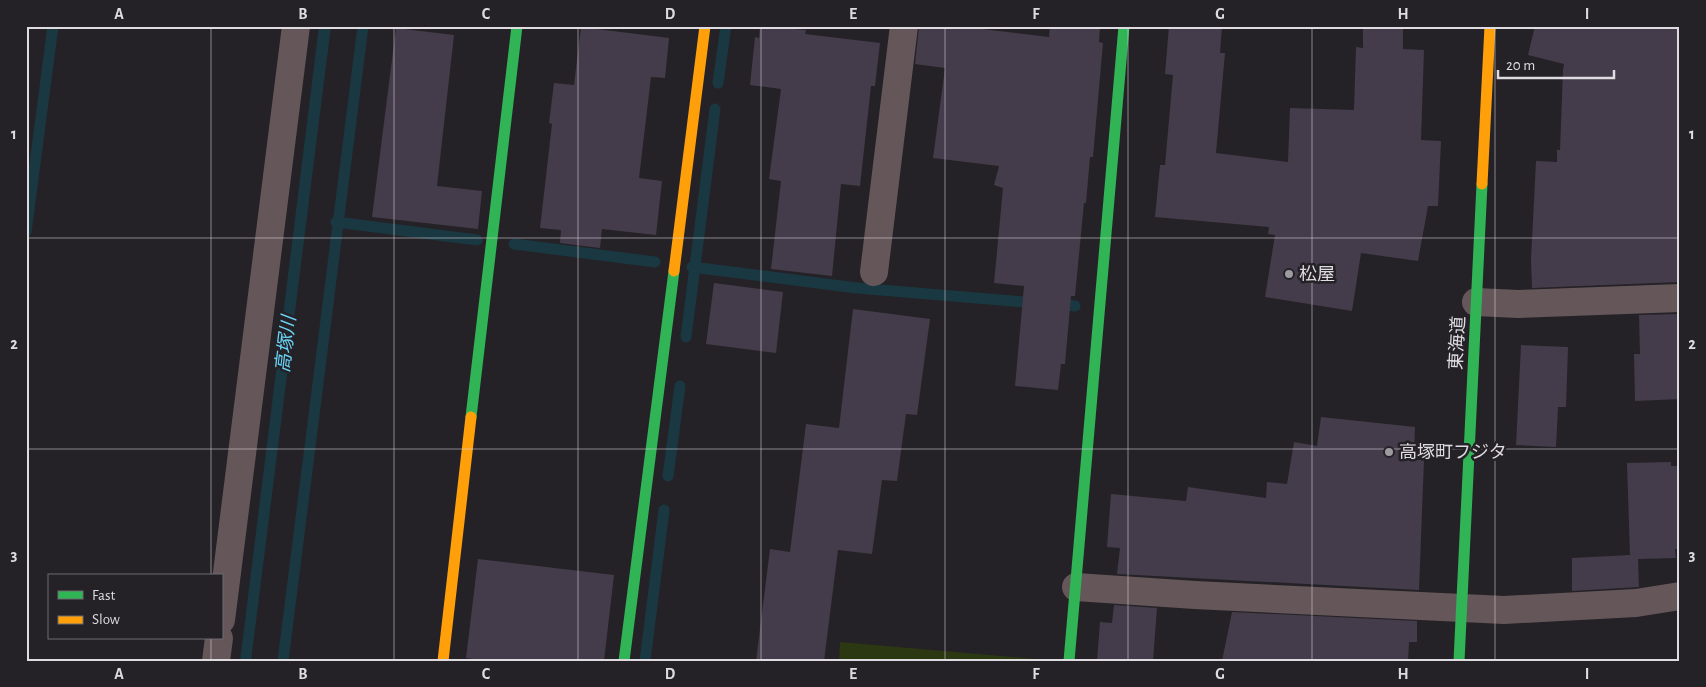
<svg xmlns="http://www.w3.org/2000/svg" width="1706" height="687" viewBox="0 0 1706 687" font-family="'Alegreya Sans','Noto Sans JP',sans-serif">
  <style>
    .green { fill: #2c3812 }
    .water { fill: #1a3841 }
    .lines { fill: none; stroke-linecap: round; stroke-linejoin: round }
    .stream { stroke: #1a3841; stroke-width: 11 }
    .building { fill: #443c4a }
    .street { stroke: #655659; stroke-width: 28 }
    .fast { stroke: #30b455; stroke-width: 11 }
    .slow { stroke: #ff9f0a; stroke-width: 11 }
    .grid { fill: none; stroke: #dfdce1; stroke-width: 1; stroke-opacity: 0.55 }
    .poi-dot { fill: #9e9ba0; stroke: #242127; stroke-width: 2 }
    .labels { text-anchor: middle; stroke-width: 5; stroke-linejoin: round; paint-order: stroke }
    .poi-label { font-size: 18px; fill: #dfdce1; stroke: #242127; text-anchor: start }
    .street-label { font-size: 18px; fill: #dfdce1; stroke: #242127 }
    .water-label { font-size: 19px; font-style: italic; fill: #69d4f5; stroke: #242127 }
    .neatline { fill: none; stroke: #dfdce1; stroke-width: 2 }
    .grid-label { font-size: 16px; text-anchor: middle; font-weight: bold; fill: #dfdce1 }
  </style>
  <rect width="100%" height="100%" fill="#242226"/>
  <path class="green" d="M 840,642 L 1048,660 L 1048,661 L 839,661 Z"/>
  <path class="water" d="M 319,26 L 331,26 L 251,661 L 240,661 Z"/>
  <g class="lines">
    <path class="stream" d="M 718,83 L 726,26
      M 336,222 L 477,240
      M 26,232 L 53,26
      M 514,244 L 655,262
      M 692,267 L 857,288 L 1036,303
      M 1055,304 L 1075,306
      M 686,337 L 715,109
      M 668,476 L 680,386
      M 283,661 L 363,26
      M 645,661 L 664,510"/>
  </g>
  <path class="building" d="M 760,26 L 806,30 L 805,34 L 880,43 L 875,86 L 871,86 L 860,186 L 841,184 L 832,276 L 771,269 L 781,181 L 769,179 L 781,89 L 750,85 L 755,37 L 759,38 Z
    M 919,26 L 957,26 L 1049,37 L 1050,26 L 1100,26 L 1099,42 L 1103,43 L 1093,157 L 1090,157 L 1086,203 L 1084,203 L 1075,296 L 1071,296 L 1065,364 L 1061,364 L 1058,390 L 1015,386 L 1024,286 L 994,283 L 1003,188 L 994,185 L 999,166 L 933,158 L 945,68 L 915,64 Z
    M 1169,26 L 1222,26 L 1220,53 L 1225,53 L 1216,153 L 1288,162 L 1290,108 L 1354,110 L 1356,47 L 1363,48 L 1363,26 L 1403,26 L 1403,49 L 1424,50 L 1421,140 L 1441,141 L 1438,206 L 1428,206 L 1418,261 L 1361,253 L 1352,311 L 1265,297 L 1275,235 L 1268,234 L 1269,227 L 1155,217 L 1160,165 L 1165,165 L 1173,75 L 1165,74 Z
    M 1535,26 L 1680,26 L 1680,282 L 1532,288 L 1531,260 L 1536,161 L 1557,162 L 1557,150 L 1560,150 L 1563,70 L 1564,64 L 1528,55 Z
    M 581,27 L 669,38 L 665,78 L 651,77 L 639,178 L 662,181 L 656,235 L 602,229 L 600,248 L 560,243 L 561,230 L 540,228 L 552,124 L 549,123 L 554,83 L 574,85 Z
    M 396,28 L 454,35 L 437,186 L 482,191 L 478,229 L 372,217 Z
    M 714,283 L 783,292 L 776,353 L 706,344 Z
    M 853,309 L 930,319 L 917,415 L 906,414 L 897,481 L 882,480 L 872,554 L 838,550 L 824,661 L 756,661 L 770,549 L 790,552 L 806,424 L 839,428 Z
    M 1680,314 L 1680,399 L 1635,401 L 1634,354 L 1640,354 L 1639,315 Z
    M 1521,345 L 1568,347 L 1566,407 L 1558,407 L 1556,447 L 1516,445 Z
    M 1321,417 L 1415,427 L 1414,460 L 1424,460 L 1419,590 L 1117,574 L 1120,548 L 1107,547 L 1111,494 L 1186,501 L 1188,487 L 1266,498 L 1267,482 L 1287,484 L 1294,442 L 1317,446 Z
    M 1671,462 L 1671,466 L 1680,466 L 1680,549 L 1675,549 L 1676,558 L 1638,559 L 1639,587 L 1572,591 L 1572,558 L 1630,555 L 1627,463 Z
    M 478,559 L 614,575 L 604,661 L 487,661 L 466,658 Z
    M 1114,605 L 1157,608 L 1153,661 L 1097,661 L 1100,622 L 1112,623 Z
    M 1232,612 L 1417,621 L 1417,642 L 1409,642 L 1408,661 L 1222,661 Z"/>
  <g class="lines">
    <path class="street" d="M 874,272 L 904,26
      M 1476,302 L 1518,304 L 1680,298
      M 1076,587 L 1195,595 L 1504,610 L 1636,603 L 1680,596
      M 221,620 L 296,26
      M 216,661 L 219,638"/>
    <path class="fast" d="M 471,417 L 517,26
      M 624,661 L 674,271
      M 1069,661 L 1124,26
      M 1459,661 L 1482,184"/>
    <path class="slow" d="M 1482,184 L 1490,26
      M 674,271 L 705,26
      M 443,661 L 471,417"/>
  </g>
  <path class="grid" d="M 211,26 L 211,576M 394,26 L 394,661M 578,26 L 578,661M 761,26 L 761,661M 945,26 L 945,661M 1128,26 L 1128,661M 1312,26 L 1312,661M 1495,26 L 1495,661M 26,238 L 1680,238M 26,449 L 1680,449M 211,638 L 211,661"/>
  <g class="poi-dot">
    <circle cx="1289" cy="274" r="5"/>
    <circle cx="1389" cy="452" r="5"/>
  </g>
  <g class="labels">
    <g class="poi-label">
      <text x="1299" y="280">松屋</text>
      <text x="1399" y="458">高塚町フジタ</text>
    </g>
    <g class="street-label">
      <text transform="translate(1457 343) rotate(-87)" y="6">東海道</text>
    </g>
    <g class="water-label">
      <text transform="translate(285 344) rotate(-83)" y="7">高塚川</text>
    </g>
  </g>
  <rect width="1706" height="687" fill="none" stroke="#242127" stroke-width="55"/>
  <rect x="48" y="574" width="175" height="65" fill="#242127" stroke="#6f6c71"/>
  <rect x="58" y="591" width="25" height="8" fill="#30b455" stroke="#6f6c71"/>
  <text x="92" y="600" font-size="15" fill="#dfdce1">Fast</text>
  <rect x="58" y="616" width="25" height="8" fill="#ff9f0a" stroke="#6f6c71"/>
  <text x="92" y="624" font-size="15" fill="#dfdce1">Slow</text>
  <path d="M1498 70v8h116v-8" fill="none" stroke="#dfdce1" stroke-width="2.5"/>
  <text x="1506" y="70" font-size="15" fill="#dfdce1" stroke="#242127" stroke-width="4" paint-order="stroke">20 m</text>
  <rect x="28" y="28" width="1650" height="632" class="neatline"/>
  <g class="grid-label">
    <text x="119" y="19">A</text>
    <text x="303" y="19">B</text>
    <text x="486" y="19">C</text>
    <text x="670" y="19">D</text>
    <text x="853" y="19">E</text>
    <text x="1036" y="19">F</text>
    <text x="1220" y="19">G</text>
    <text x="1403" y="19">H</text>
    <text x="1587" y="19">I</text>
    <text x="14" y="139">1</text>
    <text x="1692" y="139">1</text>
    <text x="14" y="349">2</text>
    <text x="1692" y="349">2</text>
    <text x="14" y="560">3</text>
    <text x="1692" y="560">3</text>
    <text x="119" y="679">A</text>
    <text x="303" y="679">B</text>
    <text x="486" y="679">C</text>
    <text x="670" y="679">D</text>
    <text x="853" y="679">E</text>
    <text x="1036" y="679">F</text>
    <text x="1220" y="679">G</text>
    <text x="1403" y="679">H</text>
    <text x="1587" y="679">I</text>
  </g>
</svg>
